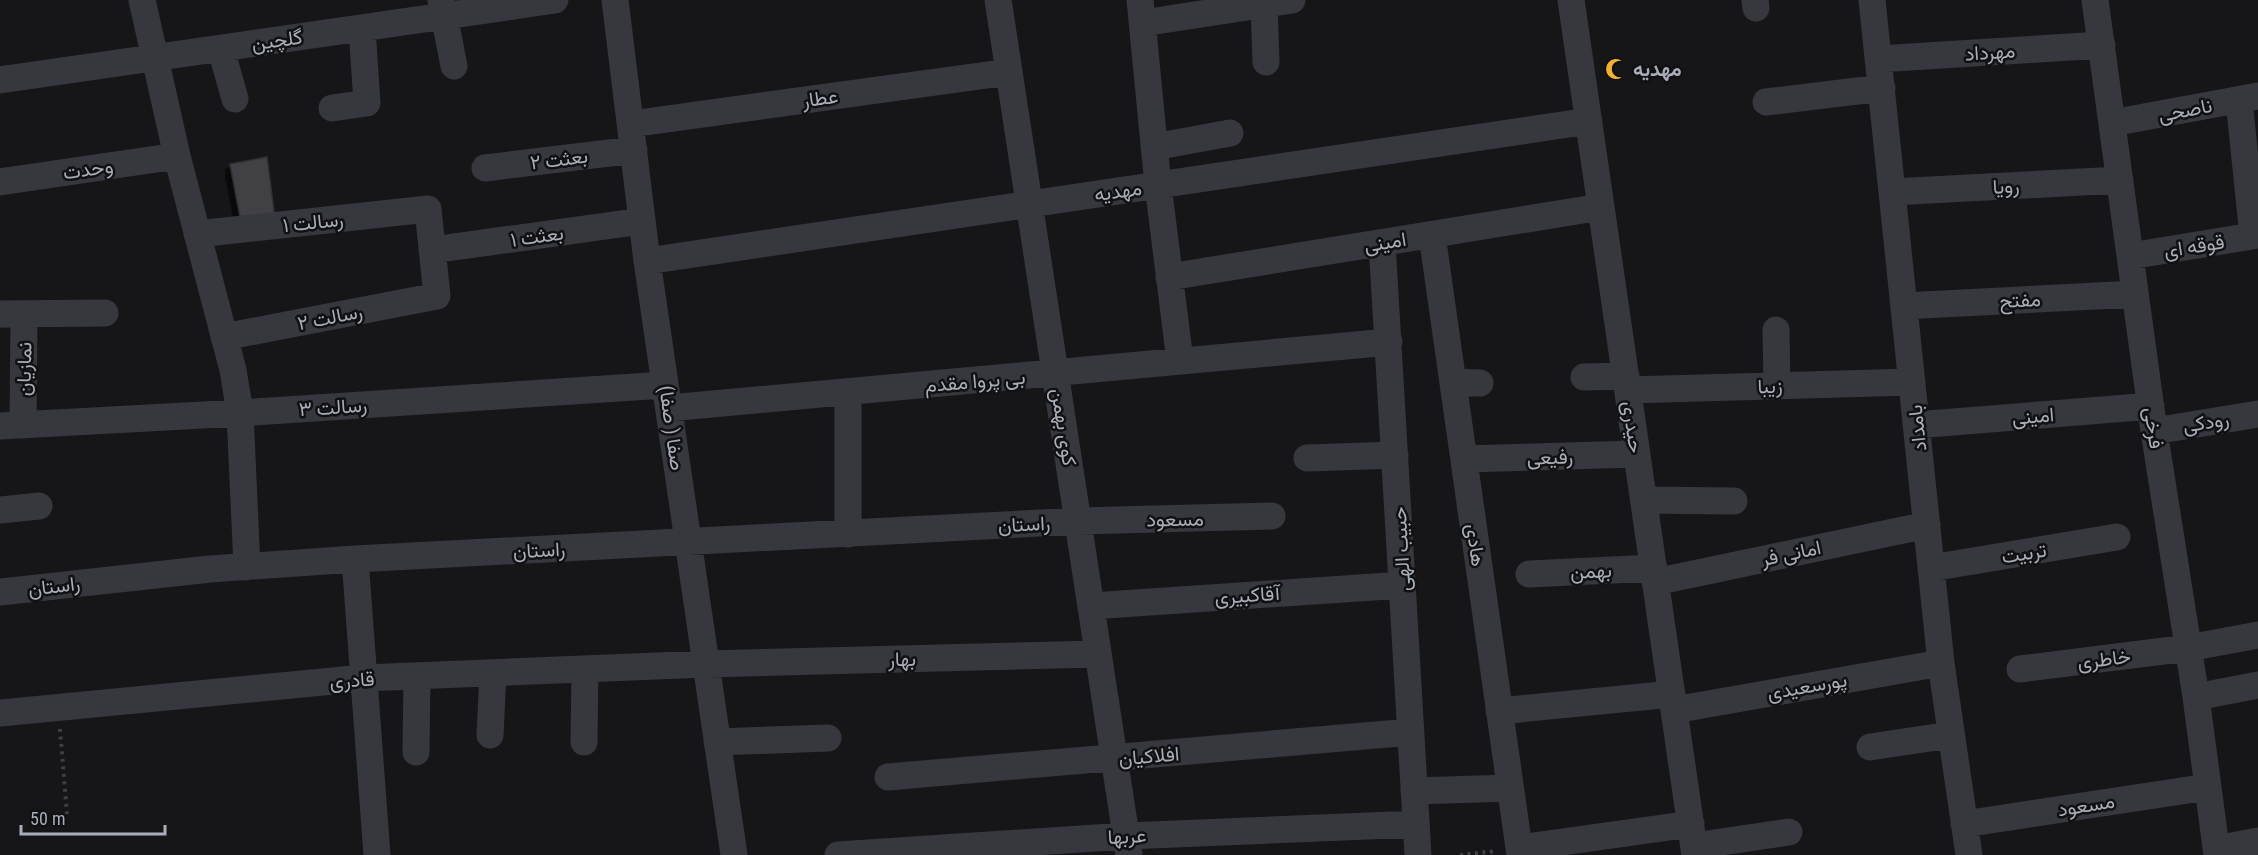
<svg xmlns="http://www.w3.org/2000/svg" width="2258" height="855" viewBox="0 0 2258 855" font-family="'Roboto Condensed',Vazirmatn,sans-serif">
  <style>
    .building { fill: #404145; stroke: #303034; stroke-width: 1.5; filter: url(#shadow) }
    .lines { fill: none; stroke-linecap: round; stroke-linejoin: round }
    .path { stroke: #3d3f44; stroke-width: 4; stroke-dasharray: 3 4.5; stroke-linecap: butt }
    .minor { stroke: #37383d; stroke-width: 27 }
    .labels { text-anchor: middle; stroke-width: 5; stroke-linejoin: round; paint-order: stroke }
    .street-label { font-size: 20px; fill: #a8adb8; stroke: #111113 }
    .poi-label { font-size: 20px; font-weight: bold; fill: #a8adb8; stroke: #111113; text-anchor: start }
  </style>
  <defs>
    <filter id="shadow"><feDropShadow dx="-5.5" dy="5.5" stdDeviation="0" flood-color="#0009"/></filter>
  </defs>
  <rect width="100%" height="100%" fill="#161618"/>
  <path class="building" d="M 267,157 L 275,219 L 241,222 L 230,164 Z"/>
  <g class="lines">
    <path class="path" d="M 60,729 L 67,814
      M 1460,855 L 1497,851"/>
    <path class="minor" d="M 142,0 L 177,156 L 233,370 L 240,413 L 247,567
      M 441,0 L 454,66
      M 615,0 L 647,261 L 734,855
      M 998,0 L 1129,855
      M 1140,0 L 1158,185 L 1180,361
      M 1571,0 L 1695,855
      M 1755,0 L 1756,8
      M 1872,0 L 1941,663 L 1969,855
      M 2095,0 L 2154,431 L 2196,697 L 2217,855
      M 1264,4 L 1266,62
      M 1143,23 L 1292,0
      M 221,49 L 235,99
      M 1878,59 L 2102,45
      M 0,80 L 555,0
      M 2239,100 L 2253,236
      M 1766,102 L 1882,88
      M 332,108 L 367,103 L 362,28
      M 2112,123 L 2258,96
      M 631,124 L 1009,72
      M 1154,147 L 1230,133
      M 485,168 L 634,150
      M 0,182 L 177,156
      M 1892,192 L 2120,180
      M 197,234 L 428,209 L 437,296 L 224,337
      M 1432,235 L 1520,855
      M 1382,243 L 1418,855
      M 432,250 L 642,221
      M 2130,256 L 2258,235
      M 647,261 L 1589,121
      M 1169,277 L 1601,207
      M 1904,306 L 2135,294
      M 0,314 L 105,313
      M 1776,330 L 1777,386
      M 1584,377 L 1626,376
      M 1453,382 L 1480,383
      M 1628,390 L 1912,382
      M 669,408 L 1389,342
      M 23,425 L 24,314
      M 1916,425 L 2151,406
      M 0,426 L 240,413 L 665,385
      M 2154,431 L 2258,414
      M 1307,458 L 1395,455
      M 1464,459 L 1637,454
      M 1644,500 L 1734,501
      M 0,510 L 39,506
      M 848,534 L 848,392
      M 355,559 L 377,855
      M 1931,568 L 2117,537
      M 1529,574 L 1654,568
      M 1655,582 L 1927,525
      M 0,592 L 210,569 L 355,559 L 1078,521 L 1272,516
      M 1091,606 L 1403,585
      M 2020,669 L 2188,648 L 2258,635
      M 2196,697 L 2258,685
      M 1674,710 L 1941,663
      M 1499,711 L 1672,694
      M 0,713 L 364,678 L 706,664 L 1098,654
      M 490,735 L 493,673
      M 584,742 L 585,669
      M 717,742 L 828,738
      M 1870,747 L 1950,735
      M 416,752 L 417,676
      M 888,777 L 1411,732
      M 1414,791 L 1510,788
      M 1964,824 L 2208,787
      M 1694,846 L 1789,832
      M 1519,848 L 1691,824
      M 2216,849 L 2258,841
      M 838,855 L 1126,836 L 1416,824"/>
  </g>
  <defs>
    <symbol id="mosque-bare" viewBox="-9 -9 18 18"><path d="M3.5-4.9A6 6 0 1 0 3.5 4.9A5 5 0 1 1 3.5-4.9Z" fill="#f2b134" stroke="#111113" stroke-width="2.5" paint-order="stroke"/></symbol>
  </defs>
  <g fill-rule="evenodd">
    <use href="#mosque-bare" x="1601" y="54" width="30" height="30"/>
  </g>
  <g class="labels">
    <g class="street-label">
      <text transform="translate(277 40) rotate(-8)" y="7">گلچین</text>
      <text transform="translate(1990 52) rotate(-4)" y="7">مهرداد</text>
      <text transform="translate(820 98) rotate(-8)" y="7">عطار</text>
      <text transform="translate(2185 110) rotate(-11)" y="7">ناصحی</text>
      <text transform="translate(559 159) rotate(-7)" y="7">بعثت ۲</text>
      <text transform="translate(88 169) rotate(-8)" y="7">وحدت</text>
      <text transform="translate(2006 186) rotate(-3)" y="7">رویا</text>
      <text transform="translate(1118 191) rotate(-8)" y="7">مهدیه</text>
      <text transform="translate(313 222) rotate(-6)" y="7">رسالت ۱</text>
      <text transform="translate(537 236) rotate(-8)" y="7">بعثت ۱</text>
      <text transform="translate(1385 242) rotate(-9)" y="7">امینی</text>
      <text transform="translate(2194 246) rotate(-9)" y="7">قوقه ای</text>
      <text transform="translate(2020 300) rotate(-3)" y="7">مفتح</text>
      <text transform="translate(330 317) rotate(-11)" y="7">رسالت ۲</text>
      <text transform="translate(24 369) rotate(-89)" y="7">نمازیان</text>
      <text transform="translate(975 381) rotate(-5)" y="7">بی پروا مقدم</text>
      <text transform="translate(1770 386) rotate(-2)" y="7">زیبا</text>
      <text transform="translate(333 407) rotate(-4)" y="7">رسالت ۳</text>
      <text transform="translate(2033 416) rotate(-5)" y="7">امینی</text>
      <text transform="translate(2206 422) rotate(-9)" y="7">رودکی</text>
      <text transform="translate(1064 427) rotate(81)" y="7">کوی بهمن</text>
      <text transform="translate(1633 427) rotate(82)" y="7">حیدری</text>
      <text transform="translate(672 428) rotate(82)" y="7">صفا ( صفا)</text>
      <text transform="translate(1917 428) rotate(-96)" y="7">بامداد</text>
      <text transform="translate(2154 428) rotate(82)" y="7">فرخی</text>
      <text transform="translate(1550 457) rotate(-2)" y="7">رفیعی</text>
      <text transform="translate(1175 519) rotate(-1)" y="7">مسعود</text>
      <text transform="translate(1024 524) rotate(-3)" y="7">راستان</text>
      <text transform="translate(1476 545) rotate(82)" y="7">هادی</text>
      <text transform="translate(1401 549) rotate(-93)" y="7">حبیب الهی</text>
      <text transform="translate(539 550) rotate(-3)" y="7">راستان</text>
      <text transform="translate(1791 553) rotate(-12)" y="7">امانی فر</text>
      <text transform="translate(2024 553) rotate(-9)" y="7">تربیت</text>
      <text transform="translate(1591 571) rotate(-3)" y="7">بهمن</text>
      <text transform="translate(54 586) rotate(-7)" y="7">راستان</text>
      <text transform="translate(1247 595) rotate(-4)" y="7">آقاکبیری</text>
      <text transform="translate(902 659) rotate(-1)" y="7">بهار</text>
      <text transform="translate(2104 659) rotate(-7)" y="7">خاطری</text>
      <text transform="translate(352 680) rotate(-4)" y="7">قادری</text>
      <text transform="translate(1807 686) rotate(-10)" y="7">پورسعیدی</text>
      <text transform="translate(1149 756) rotate(-5)" y="7">افلاکیان</text>
      <text transform="translate(2086 805) rotate(-9)" y="7">مسعود</text>
      <text transform="translate(1127 836) rotate(-3)" y="7">عربها</text>
    </g>
    <g class="poi-label">
      <text x="1633" y="76">مهدیه</text>
    </g>
  </g>
  <path d="M21 825v9h144v-9" fill="none" stroke="#a8adb8" stroke-width="3"/>
  <text x="30" y="825" font-size="18" fill="#a8adb8" stroke="#111113" stroke-width="4.5" paint-order="stroke">50 m</text>
</svg>
